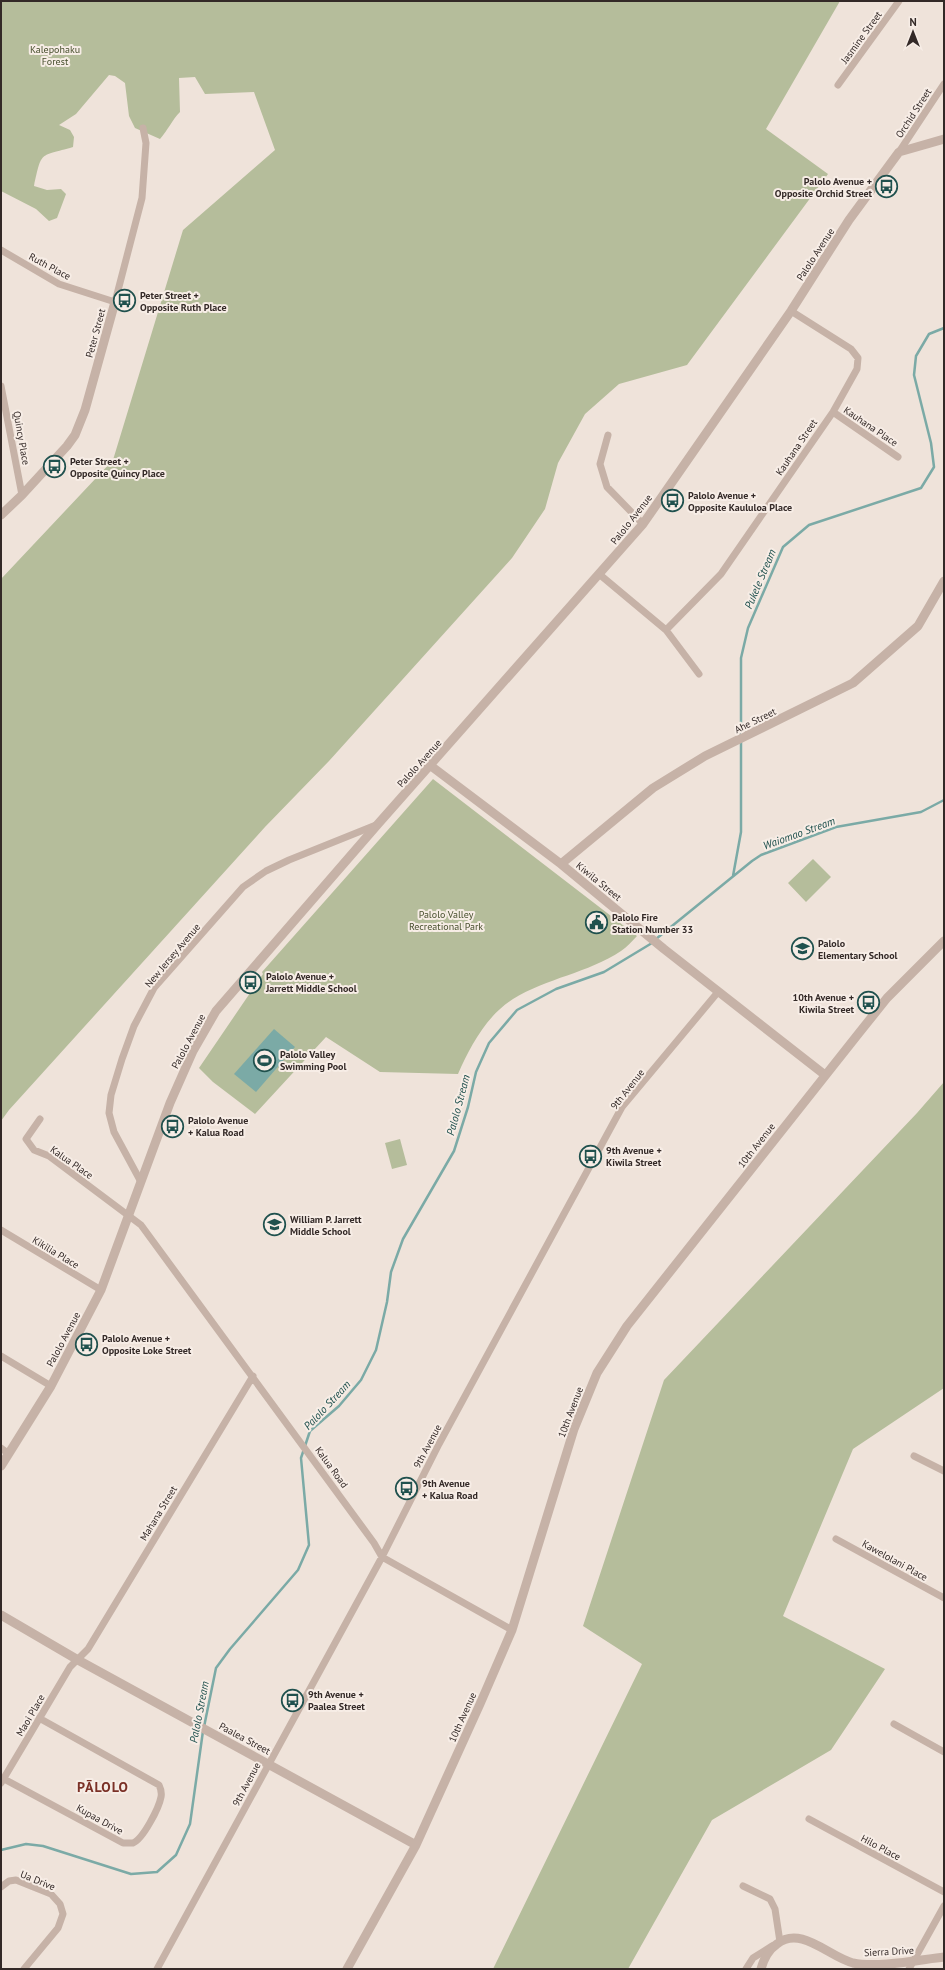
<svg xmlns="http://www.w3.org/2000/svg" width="945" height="1970" viewBox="0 0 945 1970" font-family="'PT Sans',sans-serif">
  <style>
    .green { fill: #b5bd9b }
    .water { fill: #7baaa6 }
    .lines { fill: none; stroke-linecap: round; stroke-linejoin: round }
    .stream { stroke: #7baaa6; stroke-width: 2.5 }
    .minor { stroke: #c6b2a7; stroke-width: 7 }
    .tertiary { stroke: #c6b2a7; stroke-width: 9 }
    .labels { text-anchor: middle; stroke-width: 4; stroke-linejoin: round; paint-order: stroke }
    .street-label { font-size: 10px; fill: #332927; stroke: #f7ede6 }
    .park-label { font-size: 10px; fill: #474f2d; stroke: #f7ede6 }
    .poi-label { font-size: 10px; font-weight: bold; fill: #332927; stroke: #f7ede6; text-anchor: start }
    .water-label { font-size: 11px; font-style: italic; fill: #20514e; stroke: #f7ede6 }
    .district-label { font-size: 14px; font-weight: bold; letter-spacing: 1px; fill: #7b3127; stroke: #f7ede6 }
  </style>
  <rect width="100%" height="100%" fill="#efe3da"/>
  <path class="green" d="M 1,1 L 840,1 L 766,129 L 828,174 L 687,365 L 619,384 L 585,414 L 558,463 L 545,509 L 512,558 L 329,761 L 265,827 L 9,1110 L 1,1121 L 1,579 L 113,460 L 183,230 L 275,150 L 254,92 L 205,94 L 195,77 L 179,78 L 180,112 C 172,120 168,130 160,139 L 135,128 L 129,116 L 125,83 L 115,76 L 109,75 L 76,114 L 59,125 L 70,130 L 74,137 L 73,147 C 39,157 42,150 34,186 L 47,190 L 61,189 L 66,194 L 57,218 L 49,221 L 36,209 L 1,191 Z
    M 433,779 L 637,936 C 632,941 627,947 621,951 C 588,973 547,978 513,999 C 486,1016 470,1047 458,1074 L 380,1072 L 326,1037 L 255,1114 L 213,1082 L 199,1068 L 263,974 L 262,972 Z
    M 813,859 L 831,877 L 806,902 L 788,883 Z
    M 944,1082 L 944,1388 L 853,1449 L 783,1616 L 885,1669 L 831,1750 L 712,1820 L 628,1969 L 493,1969 L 642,1664 L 583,1626 L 664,1380 L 917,1113 Z
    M 400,1139 L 407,1165 L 392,1169 L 385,1143 Z"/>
  <path class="water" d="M 274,1029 L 295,1047 L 256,1092 L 234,1074 Z"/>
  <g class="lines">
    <path class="stream" d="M 741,736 L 741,658 L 748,628 L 783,547 L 809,525 L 921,488 L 934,467 L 931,443 L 914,375 L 916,356 L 929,334 L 944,328
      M 733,876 L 741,832 L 741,741
      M 656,939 L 752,861 L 761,855 L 836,827 L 921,812 L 944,800
      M 204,1727 L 216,1668 L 230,1649 L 298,1570 L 309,1545 L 301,1458 L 310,1431 L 339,1406 L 361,1380 L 376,1350 L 387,1302 L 391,1272 L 403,1239 L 454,1151 L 468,1107 L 476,1072 L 489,1043 L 517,1010 L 556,989 L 604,972 L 652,943
      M 1,1850 L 26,1844 L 43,1846 L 131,1874 L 157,1872 L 176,1855 L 190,1824 L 203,1731"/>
    <path class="minor" d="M 838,85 L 899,1
      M 899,152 L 944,84
      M 1,250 L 59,284 L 115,302 L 142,198 L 146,143 L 143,128
      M 1,386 L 22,495
      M 833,412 L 898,457
      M 608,435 L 600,464 L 607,487 L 643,524
      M 599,574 L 666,630 L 721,574 L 833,412 L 857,369 L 858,358 L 851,349 L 791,311
      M 666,630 L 699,674
      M 40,1119 L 26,1139 L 34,1150 L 49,1156 L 141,1225 L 374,1543 L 382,1557 L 512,1630
      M 141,1182 L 114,1132 L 109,1113 L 111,1095 L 122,1059 L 134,1026 L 154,988 L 243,887 L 266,871 L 289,860 L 376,825
      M 1,1230 L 101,1290
      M 1,1356 L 51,1386
      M 1,1448 L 9,1454
      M 914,1456 L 944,1471
      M 836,1539 L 944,1598
      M 894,1724 L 944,1752
      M 4,1779 L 123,1843 L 133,1843 C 143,1839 159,1808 161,1797 C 162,1792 161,1789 159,1785 L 39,1718
      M 1,1783 L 70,1667 L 88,1649 L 253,1376
      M 809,1819 L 944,1892
      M 743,1886 L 770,1899 L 775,1909 L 780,1942
      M 1,1887 L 9,1881 L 16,1880 L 51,1894 L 60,1904 L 63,1914 L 58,1928 L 24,1969
      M 157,1969 L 382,1557 L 439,1444 L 622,1107 L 718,992
      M 746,1969 L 753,1958 L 772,1946
      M 909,1969 L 944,1906"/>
    <path class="tertiary" d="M 1,515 L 22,495 L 67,446 L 75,435 L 85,410 L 115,302
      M 431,766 L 561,864 L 664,949 L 825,1075
      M 561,864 L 653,788 L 705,756 L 853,683 L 918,626 L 944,581
      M 1,1466 L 51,1386 L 101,1290 L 170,1103 L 193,1051 L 216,1011 L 378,824 L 643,524 L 791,311 L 849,220 L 899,152 L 944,139
      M 1,1615 L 78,1660 L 416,1845
      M 347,1969 L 416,1845 L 480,1704 L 512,1630 L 574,1429 L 597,1373 L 627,1326 L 859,1033 L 887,998 L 944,941
      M 761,1969 C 764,1958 768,1950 777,1944 C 801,1925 829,1957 853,1963 C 877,1968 918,1960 944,1957"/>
  </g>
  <defs>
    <symbol id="bus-ring" viewBox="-11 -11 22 22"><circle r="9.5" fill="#f7ede6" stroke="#20514e" stroke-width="1.5"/><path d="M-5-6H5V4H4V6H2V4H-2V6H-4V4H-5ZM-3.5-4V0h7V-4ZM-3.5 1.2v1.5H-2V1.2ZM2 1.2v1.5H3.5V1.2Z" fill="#20514e"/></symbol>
    <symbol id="civic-ring" viewBox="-11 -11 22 22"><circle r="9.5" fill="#f7ede6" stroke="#20514e" stroke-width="1.5"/><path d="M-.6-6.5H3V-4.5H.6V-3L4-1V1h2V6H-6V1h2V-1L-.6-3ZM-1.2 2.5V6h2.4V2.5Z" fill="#20514e"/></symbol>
    <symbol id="school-ring" viewBox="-11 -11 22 22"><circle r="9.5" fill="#f7ede6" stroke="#20514e" stroke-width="1.5"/><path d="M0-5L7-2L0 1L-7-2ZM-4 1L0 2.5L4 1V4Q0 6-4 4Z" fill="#20514e"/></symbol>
    <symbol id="stadium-ring" viewBox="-11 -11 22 22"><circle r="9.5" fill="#f7ede6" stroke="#20514e" stroke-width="1.5"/><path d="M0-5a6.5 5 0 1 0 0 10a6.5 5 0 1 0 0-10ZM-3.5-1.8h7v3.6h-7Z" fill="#20514e"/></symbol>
  </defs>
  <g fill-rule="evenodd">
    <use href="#bus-ring" x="874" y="174" width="25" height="25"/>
    <use href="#bus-ring" x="112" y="288" width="25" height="25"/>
    <use href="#bus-ring" x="42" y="454" width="25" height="25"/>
    <use href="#bus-ring" x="660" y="488" width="25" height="25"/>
    <use href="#civic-ring" x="584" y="910" width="25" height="25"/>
    <use href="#school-ring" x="790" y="936" width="25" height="25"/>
    <use href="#bus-ring" x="238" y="970" width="25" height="25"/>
    <use href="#bus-ring" x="856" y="990" width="25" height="25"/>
    <use href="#stadium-ring" x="252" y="1048" width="25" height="25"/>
    <use href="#bus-ring" x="160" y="1114" width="25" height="25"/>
    <use href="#bus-ring" x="578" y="1144" width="25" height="25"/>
    <use href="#school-ring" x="262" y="1212" width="25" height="25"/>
    <use href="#bus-ring" x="74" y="1332" width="25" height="25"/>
    <use href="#bus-ring" x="394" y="1476" width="25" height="25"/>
    <use href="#bus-ring" x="280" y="1688" width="25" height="25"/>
  </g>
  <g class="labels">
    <g class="street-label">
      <text transform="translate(861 37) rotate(-54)" y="4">Jasmine Street</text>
      <text transform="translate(913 113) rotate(-57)" y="4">Orchid Street</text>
      <text transform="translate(815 254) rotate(-57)" y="4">Palolo Avenue</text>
      <text transform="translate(50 266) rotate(28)" y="4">Ruth Place</text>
      <text transform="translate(95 333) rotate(-75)" y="4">Peter Street</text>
      <text transform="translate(871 426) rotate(34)" y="4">Kauhana Place</text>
      <text transform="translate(22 438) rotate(80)" y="4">Quincy Place</text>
      <text transform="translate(796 447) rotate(-56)" y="4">Kauhana Street</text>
      <text transform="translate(631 519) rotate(-52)" y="4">Palolo Avenue</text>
      <text transform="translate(755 720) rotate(-26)" y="4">Ahe Street</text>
      <text transform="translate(419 763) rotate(-48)" y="4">Palolo Avenue</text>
      <text transform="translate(599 881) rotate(39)" y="4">Kiwila Street</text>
      <text transform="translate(172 955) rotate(-50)" y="4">New Jersey Avenue</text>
      <text transform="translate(188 1041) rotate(-62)" y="4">Palolo Avenue</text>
      <text transform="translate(627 1089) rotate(-52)" y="4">9th Avenue</text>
      <text transform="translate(756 1145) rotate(-52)" y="4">10th Avenue</text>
      <text transform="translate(72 1162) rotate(35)" y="4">Kalua Place</text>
      <text transform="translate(56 1252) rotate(31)" y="4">Kikilia Place</text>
      <text transform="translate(63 1339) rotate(-62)" y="4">Palolo Avenue</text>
      <text transform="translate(570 1412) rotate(-69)" y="4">10th Avenue</text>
      <text transform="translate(427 1446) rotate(-62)" y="4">9th Avenue</text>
      <text transform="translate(332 1467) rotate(54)" y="4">Kalua Road</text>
      <text transform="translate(158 1513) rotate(-59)" y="4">Mahana Street</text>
      <text transform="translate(895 1560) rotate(29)" y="4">Kawelolani Place</text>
      <text transform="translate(30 1715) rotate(-60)" y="4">Maoi Place</text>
      <text transform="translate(462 1717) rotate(-66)" y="4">10th Avenue</text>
      <text transform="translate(245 1738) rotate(28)" y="4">Paalea Street</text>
      <text transform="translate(246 1784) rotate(-62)" y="4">9th Avenue</text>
      <text transform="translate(100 1819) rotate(29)" y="4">Kupaa Drive</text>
      <text transform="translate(881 1847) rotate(28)" y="4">Hilo Place</text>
      <text transform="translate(38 1880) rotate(22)" y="4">Ua Drive</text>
      <text transform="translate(889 1951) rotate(-3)" y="4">Sierra Drive</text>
    </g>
    <g class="park-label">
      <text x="55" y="53">Kalepohaku<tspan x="55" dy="12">Forest</tspan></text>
      <text x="446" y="918">Palolo Valley<tspan x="446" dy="12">Recreational Park</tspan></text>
    </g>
    <g class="poi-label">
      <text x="872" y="185" text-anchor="end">Palolo Avenue +<tspan x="872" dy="12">Opposite Orchid Street</tspan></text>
      <text x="140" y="299">Peter Street +<tspan x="140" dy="12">Opposite Ruth Place</tspan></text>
      <text x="70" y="465">Peter Street +<tspan x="70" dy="12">Opposite Quincy Place</tspan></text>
      <text x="688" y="499">Palolo Avenue +<tspan x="688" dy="12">Opposite Kaululoa Place</tspan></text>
      <text x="612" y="921">Palolo Fire<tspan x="612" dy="12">Station Number 33</tspan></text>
      <text x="818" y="947">Palolo<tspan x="818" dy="12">Elementary School</tspan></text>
      <text x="266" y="980">Palolo Avenue +<tspan x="266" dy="12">Jarrett Middle School</tspan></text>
      <text x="854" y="1001" text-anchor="end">10th Avenue +<tspan x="854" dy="12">Kiwila Street</tspan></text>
      <text x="280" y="1058">Palolo Valley<tspan x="280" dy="12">Swimming Pool</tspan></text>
      <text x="188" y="1124">Palolo Avenue<tspan x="188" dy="12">+ Kalua Road</tspan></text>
      <text x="606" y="1154">9th Avenue +<tspan x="606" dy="12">Kiwila Street</tspan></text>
      <text x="290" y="1223">William P. Jarrett<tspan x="290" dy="12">Middle School</tspan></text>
      <text x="102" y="1342">Palolo Avenue +<tspan x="102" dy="12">Opposite Loke Street</tspan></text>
      <text x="422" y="1487">9th Avenue<tspan x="422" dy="12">+ Kalua Road</tspan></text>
      <text x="308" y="1698">9th Avenue +<tspan x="308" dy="12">Paalea Street</tspan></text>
    </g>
    <g class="water-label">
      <text transform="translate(760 579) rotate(-67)" y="4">Pukele Stream</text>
      <text transform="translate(799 833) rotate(-20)" y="4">Waiomao Stream</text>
      <text transform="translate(458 1105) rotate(-75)" y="4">Palolo Stream</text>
      <text transform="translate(327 1405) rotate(-47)" y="4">Palolo Stream</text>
      <text transform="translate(199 1712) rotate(-79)" y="4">Palolo Stream</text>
    </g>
    <g class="district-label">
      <text x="103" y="1792">PĀLOLO</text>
    </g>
  </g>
  <rect width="945" height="1970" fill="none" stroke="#332927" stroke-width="4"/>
  <g transform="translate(913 32)" stroke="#f7ede6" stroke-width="3" paint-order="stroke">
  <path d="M0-3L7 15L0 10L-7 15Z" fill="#332927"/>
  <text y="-6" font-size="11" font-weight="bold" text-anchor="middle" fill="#332927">N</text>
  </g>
</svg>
